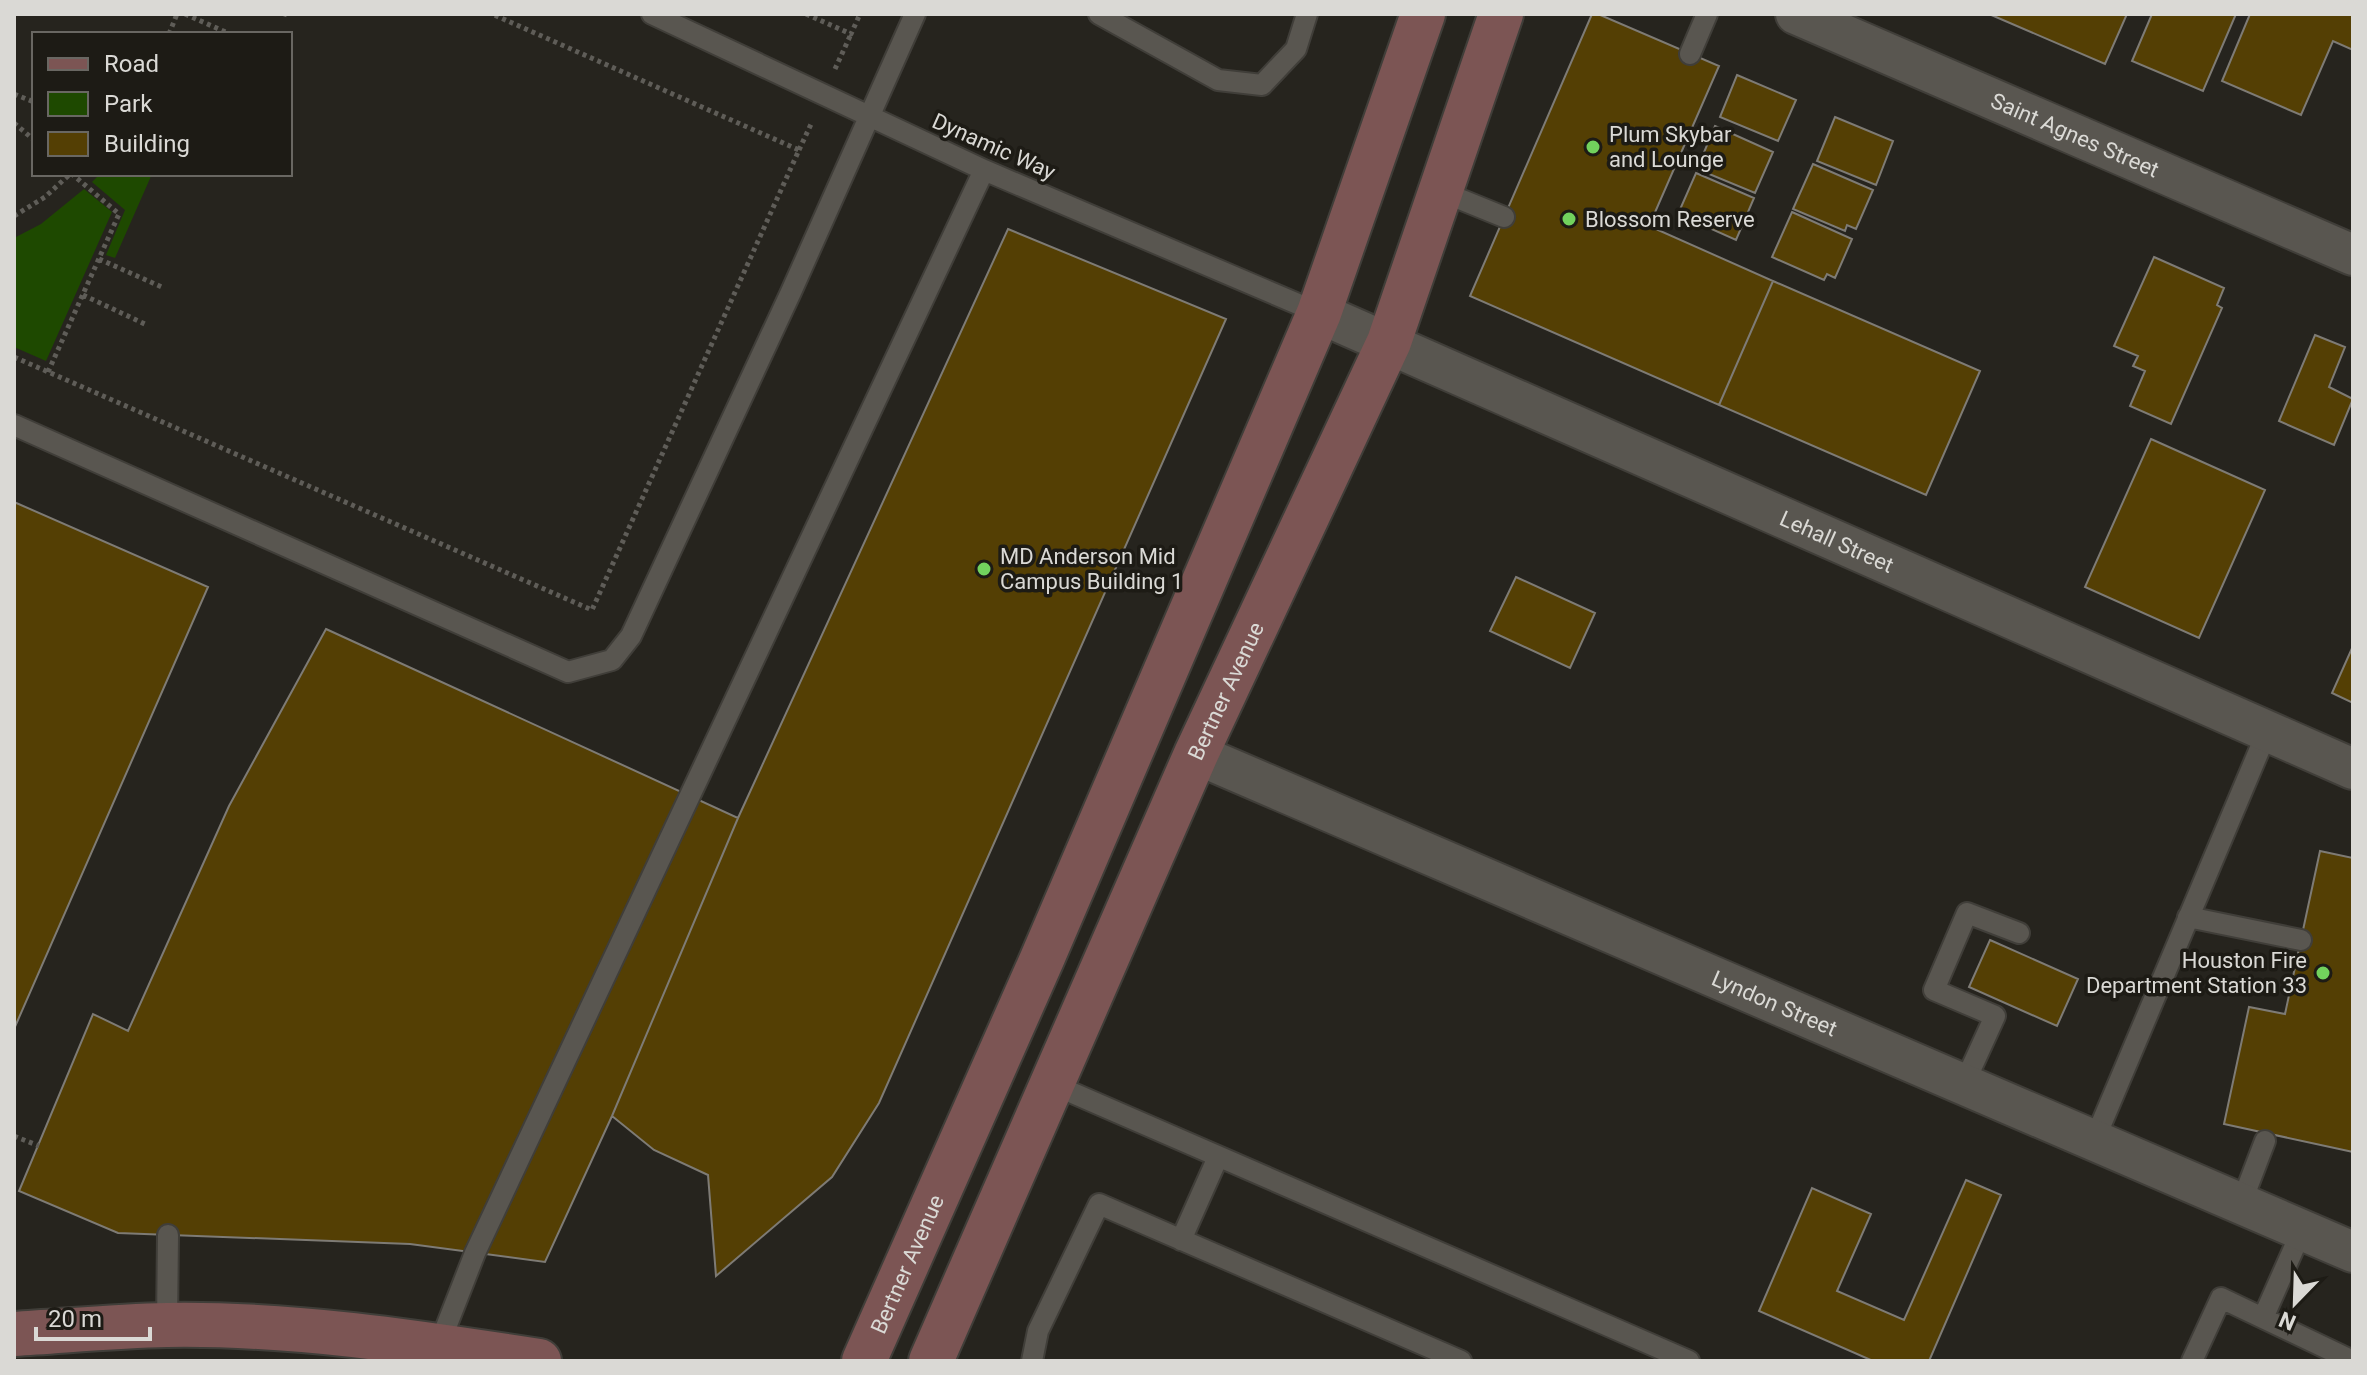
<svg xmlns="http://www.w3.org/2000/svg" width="2367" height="1375" viewBox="0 0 2367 1375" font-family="Roboto,sans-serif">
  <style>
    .green { fill: #1e4900 }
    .building { fill: #543f04; stroke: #7e7b75; stroke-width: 2 }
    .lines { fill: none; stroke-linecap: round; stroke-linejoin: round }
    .lane-casing { stroke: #403e39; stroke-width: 24 }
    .street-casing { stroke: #403e39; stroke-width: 44 }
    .secondary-casing { stroke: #403e39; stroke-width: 48 }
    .path { stroke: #5f5d58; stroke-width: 5; stroke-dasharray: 4 4; stroke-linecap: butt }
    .lane { stroke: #595650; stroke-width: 20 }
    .street { stroke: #595650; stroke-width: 40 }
    .secondary { stroke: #7c5554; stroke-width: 44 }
    .poi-dot { fill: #72d25d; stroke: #1d1b15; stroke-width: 3 }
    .labels { text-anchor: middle; stroke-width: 7; stroke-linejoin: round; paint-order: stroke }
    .poi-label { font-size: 22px; fill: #dad9d5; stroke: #1d1b15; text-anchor: start }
    .street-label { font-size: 22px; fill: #dad9d5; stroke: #1d1b15 }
  </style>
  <rect width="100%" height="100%" fill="#26241e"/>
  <path class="green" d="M 100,174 L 152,174 L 115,258 L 106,255 L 125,210 L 92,182 Z
    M 84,189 L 112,212 L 46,361 L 14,347 L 14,238 L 41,224 Z"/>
  <path class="building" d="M 1592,14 L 1598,14 L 1719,66 L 1649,226 L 1773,281 L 1719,405 L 1470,296 Z
    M 1989,14 L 2127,14 L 2105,64 Z
    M 2152,14 L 2236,14 L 2203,91 L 2132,61 Z
    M 2250,14 L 2353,14 L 2353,50 L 2333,41 L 2301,115 L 2222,81 Z
    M 1737,75 L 1796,100 L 1778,141 L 1720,117 Z
    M 1835,117 L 1893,141 L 1876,185 L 1817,161 Z
    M 1715,126 L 1773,152 L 1755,193 L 1697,169 Z
    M 1813,164 L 1873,190 L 1856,229 L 1847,225 L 1845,231 L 1793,209 Z
    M 1696,173 L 1754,198 L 1736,240 L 1678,214 Z
    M 1792,212 L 1852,239 L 1835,278 L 1827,274 L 1824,280 L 1772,257 Z
    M 1008,229 L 1226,319 L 879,1103 L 832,1177 L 716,1276 L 708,1175 L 654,1150 L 612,1116 L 738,818 Z
    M 2154,257 L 2224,288 L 2217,305 L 2222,308 L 2171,424 L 2130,406 L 2145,371 L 2133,366 L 2138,356 L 2114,346 Z
    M 1773,281 L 1980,371 L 1926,495 L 1719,405 Z
    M 2315,335 L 2345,347 L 2329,387 L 2353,399 L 2334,445 L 2279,421 Z
    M 2151,439 L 2265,490 L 2199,638 L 2085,587 Z
    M 14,502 L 208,587 L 14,1029 Z
    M 1516,577 L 1595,613 L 1570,668 L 1490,631 Z
    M 326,629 L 738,818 L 612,1116 L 545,1262 L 410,1244 L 118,1233 L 19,1191 L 93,1014 L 128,1031 L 229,806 Z
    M 2353,646 L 2353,703 L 2332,693 Z
    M 2320,851 L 2353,858 L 2353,1152 L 2224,1124 L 2249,1007 L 2285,1014 Z
    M 1990,940 L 2078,979 L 2057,1026 L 1969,987 Z
    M 1966,1180 L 2001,1195 L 1929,1361 L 1873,1361 L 1759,1311 L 1812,1188 L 1871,1214 L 1837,1291 L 1904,1320 Z"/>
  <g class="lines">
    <defs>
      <path id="lane" d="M 652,14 L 984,170 L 1319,313
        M 1099,14 L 1218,80 L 1262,85 L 1296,49 L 1307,14
        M 1690,54 L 1707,14
        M 1440,191 L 1504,217
        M 14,425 L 568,672 L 612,660 L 631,636 L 791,292 L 915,14
        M 2188,917 L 2301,940
        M 1052,1084 L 1689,1361
        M 1964,1084 L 1995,1016 L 1934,990 L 1967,913 L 2019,933
        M 2094,1141 L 2267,732
        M 2241,1204 L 2265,1141
        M 1181,1240 L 1218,1157
        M 2263,1318 L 2302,1230
        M 167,1325 L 168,1235
        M 439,1345 L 475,1253 L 984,170
        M 1032,1361 L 1038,1331 L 1099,1204 L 1461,1361
        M 2192,1361 L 2221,1298 L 2353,1361"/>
      <g id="street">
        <path id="s1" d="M 1796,14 L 2353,255"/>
        <path id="s2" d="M 1319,313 L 2353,769"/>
        <path id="s3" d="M 1196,754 L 2353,1252"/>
      </g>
      <g id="secondary">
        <path d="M 14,1334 C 65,1331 116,1326 167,1325 C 292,1323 416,1342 539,1361"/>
        <path id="s4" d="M 864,1361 L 1042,959 L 1319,313 L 1423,14"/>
        <path id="s5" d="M 931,1361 L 1196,754 L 1389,342 L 1501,14"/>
      </g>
    </defs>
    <use href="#lane" class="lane-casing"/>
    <use href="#street" class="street-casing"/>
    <use href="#secondary" class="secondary-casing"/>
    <path class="path" d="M 185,14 L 230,34
      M 284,14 L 287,15
      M 806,14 L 851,34 L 860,14
      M 169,34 L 177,14
      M 835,69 L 851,34
      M 14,94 L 34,102
      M 14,123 L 34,140
      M 799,150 L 812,122
      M 14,216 L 45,197 L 70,174
      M 99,259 L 164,288
      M 83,295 L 147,325
      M 14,357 L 592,610 L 799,150 L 492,14
      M 48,372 L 119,214 L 72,174
      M 14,1136 L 39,1146"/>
    <use href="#lane" class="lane"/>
    <use href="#street" class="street"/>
    <use href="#secondary" class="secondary"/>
  </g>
  <g class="poi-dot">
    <circle cx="1593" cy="147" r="8"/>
    <circle cx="1569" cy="219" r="8"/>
    <circle cx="984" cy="569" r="8"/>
    <circle cx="2323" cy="973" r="8"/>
  </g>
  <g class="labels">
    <g class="poi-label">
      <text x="1609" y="142">Plum Skybar<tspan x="1609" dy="25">and Lounge</tspan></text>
      <text x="1585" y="227">Blossom Reserve</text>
      <text x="1000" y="564">MD Anderson Mid<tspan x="1000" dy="25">Campus Building 1</tspan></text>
      <text x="2307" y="968" text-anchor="end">Houston Fire<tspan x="2307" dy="25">Department Station 33</tspan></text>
    </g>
    <g class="street-label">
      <text dy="8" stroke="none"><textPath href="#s1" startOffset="304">Saint Agnes Street</textPath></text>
      <text transform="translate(994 146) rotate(24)" y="8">Dynamic Way</text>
      <text dy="8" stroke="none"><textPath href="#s2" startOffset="566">Lehall Street</textPath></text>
      <text dy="8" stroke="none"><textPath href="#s5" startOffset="732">Bertner Avenue</textPath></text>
      <text dy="8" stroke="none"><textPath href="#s3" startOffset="630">Lyndon Street</textPath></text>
      <text dy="8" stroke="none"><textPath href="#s4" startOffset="106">Bertner Avenue</textPath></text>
    </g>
  </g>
  <rect width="2367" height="1375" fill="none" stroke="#dad9d5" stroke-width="32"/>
  <rect x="32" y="32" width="260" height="144" fill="#1d1b15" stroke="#696762" stroke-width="2"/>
  <rect x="48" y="58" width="40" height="12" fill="#7c5554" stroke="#696762" stroke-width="2"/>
  <text x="104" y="72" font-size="24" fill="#dad9d5">Road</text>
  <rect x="48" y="92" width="40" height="24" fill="#1e4900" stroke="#696762" stroke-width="2"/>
  <text x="104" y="112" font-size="24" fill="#dad9d5">Park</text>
  <rect x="48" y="132" width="40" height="24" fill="#543f04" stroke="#696762" stroke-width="2"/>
  <text x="104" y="152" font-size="24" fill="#dad9d5">Building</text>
  <g transform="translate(2295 1303) rotate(203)" stroke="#1d1b15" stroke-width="6" paint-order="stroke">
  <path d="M0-6L14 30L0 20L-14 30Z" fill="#dad9d5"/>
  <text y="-12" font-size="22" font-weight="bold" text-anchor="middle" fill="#dad9d5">N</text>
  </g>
  <path d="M36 1327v12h114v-12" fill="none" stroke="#dad9d5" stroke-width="4"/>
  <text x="48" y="1327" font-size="24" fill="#dad9d5" stroke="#1d1b15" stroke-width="6" paint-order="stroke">20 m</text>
</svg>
